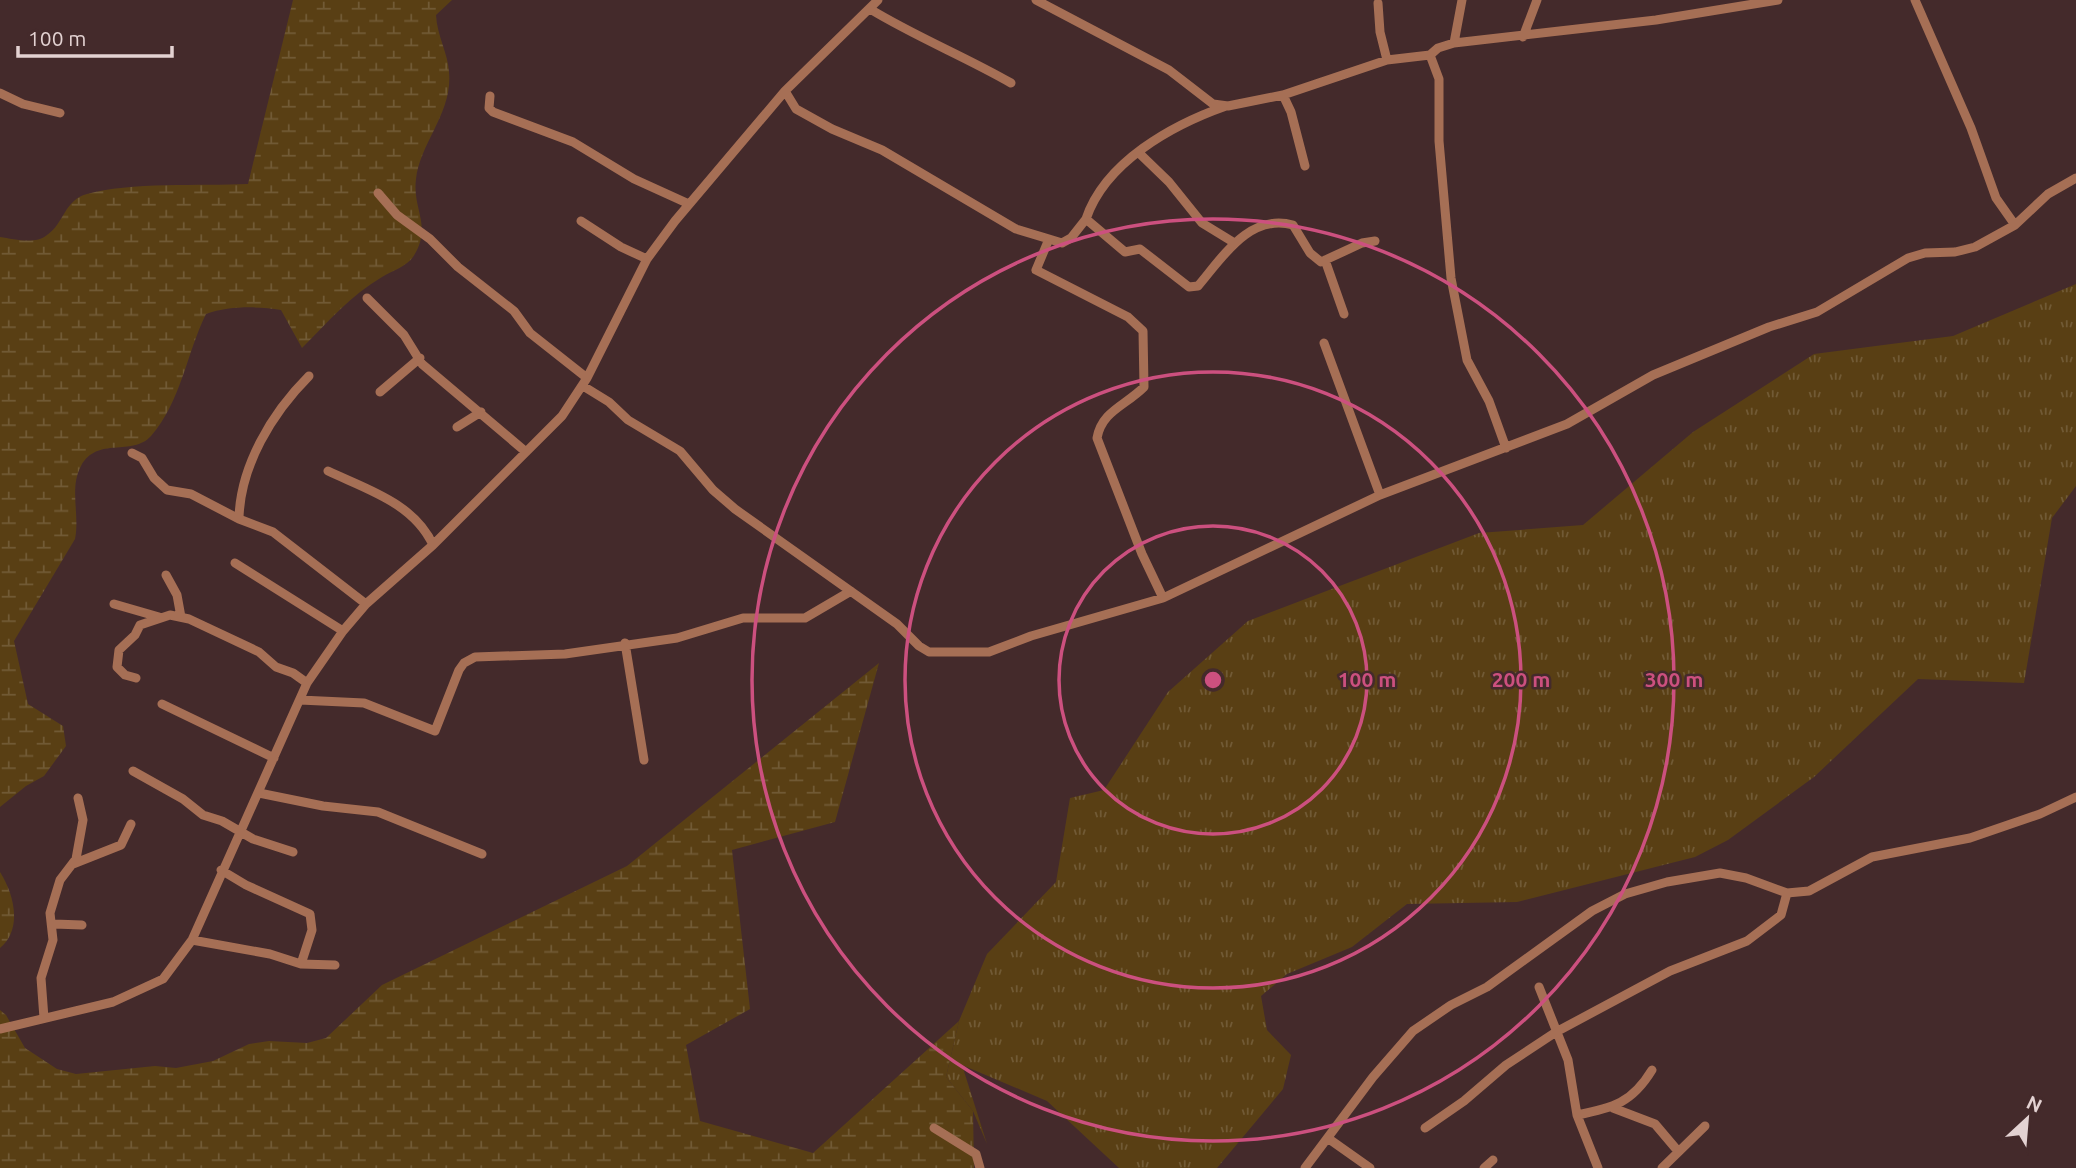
<svg xmlns="http://www.w3.org/2000/svg" width="2076" height="1168" viewBox="0 0 2076 1168" font-family="Ubuntu,sans-serif">
  <style>
    .grass { fill: url(#grass-tufts) }
    .wetland { fill: url(#wetland-marsh) }
    .lines { fill: none; stroke-linecap: round; stroke-linejoin: round }
    .minor { stroke: #a66f55; stroke-width: 9 }
    .ring { fill: none; stroke: #cc507f; stroke-width: 3.5 }
    .centre { fill: #cc507f; stroke: #442a2b; stroke-width: 3.5 }
    .ring-label { font-size: 21px; text-anchor: middle; font-weight: bold; fill: #cc507f; stroke: #442a2b; stroke-width: 5; stroke-linejoin: round; paint-order: stroke }
  </style>
  <defs>
    <pattern id="grass-tufts" width="24" height="20" patternUnits="userSpaceOnUse" patternTransform="scale(1.75)"><rect width="24" height="20" fill="#593f14"/><path d="M3 7l-1-3M5 7V3M7 7l1-3M15 17l-1-3M17 17v-4M19 17l1-3" fill="none" stroke="#715a35"/></pattern>
    <pattern id="wetland-marsh" width="20" height="14" patternUnits="userSpaceOnUse" patternTransform="scale(1.75)"><rect width="20" height="14" fill="#593f14"/><path d="M1 5h8M5 5V1M11 12h8M15 12V8" fill="none" stroke="#715a35"/></pattern>
  </defs>
  <rect width="100%" height="100%" fill="#442a2b"/>
  <path class="grass" d="M 2076,284 L 2076,486 L 2052,518 L 2024,683 L 1918,679 L 1814,777 L 1728,840 L 1695,857 L 1517,902 L 1407,904 L 1352,947 L 1287,974 L 1261,996 L 1267,1030 L 1291,1055 L 1283,1089 L 1217,1168 L 1119,1168 L 1047,1101 L 962,1065 L 987,1144 L 973,1111 L 946,1077 L 959,1021 L 987,954 L 1056,882 L 1070,798 L 1104,790 L 1168,692 L 1248,621 L 1479,533 L 1583,525 L 1693,432 L 1814,354 L 1953,336 Z"/>
  <path class="wetland" d="M 293,0 L 452,0 L 436,15 C 437,36 448,53 449,72 C 453,112 420,143 416,179 C 412,210 433,226 413,257 C 407,266 392,271 382,277 C 351,295 328,322 302,348 L 281,310 C 257,306 229,306 206,314 C 187,352 181,402 151,436 C 132,457 97,436 81,466 C 69,488 80,515 75,539 L 14,641 L 28,704 L 63,726 L 66,746 L 44,776 L 26,786 L 0,807 L 0,237 C 14,239 35,245 47,235 C 64,224 64,200 87,194 C 129,182 202,186 248,184 Z
    M 879,663 L 835,822 L 732,850 L 750,1009 L 686,1045 L 700,1121 L 813,1153 L 959,1021 L 946,1077 L 973,1111 L 974,1168 L 0,1168 L 0,1010 L 6,1015 L 25,1048 L 57,1069 L 76,1074 L 155,1066 L 176,1068 L 213,1061 L 249,1044 L 269,1041 L 307,1043 L 326,1038 L 382,985 L 627,866 Z
    M 0,872 C 14,894 23,929 0,948 Z"/>
  <g class="lines">
    <path class="minor" d="M 1036,0 L 1169,70 L 1213,104 L 1228,106 L 1283,95 L 1387,60 L 1430,55 L 1439,79 L 1439,141 L 1451,278 L 1467,360 L 1489,401 L 1506,448
      M 1915,0 L 1971,128 L 1996,198 L 2015,225
      M 1378,3 L 1380,32 L 1387,60
      M 870,9 C 916,37 964,56 1011,83
      M 1523,37 L 1537,0
      M 1454,43 L 1462,0
      M 1430,55 L 1438,48 L 1454,43 L 1656,20 L 1778,0
      M 785,91 L 796,109 L 832,129 L 882,150 L 1016,229 L 1049,239 L 1036,270 L 1128,317 L 1143,331 L 1144,387 C 1125,406 1102,411 1097,438 L 1142,554 L 1163,598
      M 0,93 L 23,104 L 60,113
      M 1283,95 L 1291,112 L 1305,166
      M 490,96 L 489,108 L 493,112 L 573,142 L 634,179 L 689,204
      M 1138,152 L 1169,182 L 1202,223 L 1233,242
      M 378,193 L 397,215 L 430,239 L 458,267 L 514,311 L 530,333 L 587,378
      M 1086,219 C 1105,162 1172,125 1226,106
      M 581,221 L 621,247 L 647,259
      M 1049,239 L 1062,243 L 1071,238 L 1086,219 L 1125,252 L 1140,249 L 1189,287 L 1198,286 C 1222,258 1249,213 1293,225 L 1310,253 L 1321,262 L 1362,243 L 1375,241
      M 1325,260 L 1344,314
      M 367,298 L 404,335 L 422,364 L 526,452
      M 1324,343 L 1380,495
      M 583,386 L 609,402 L 628,420 L 680,451 L 713,490 L 735,509 L 897,624 L 919,646 L 929,652 L 989,652 L 1031,636 L 1163,598 L 1380,495 L 1567,424 L 1653,375 L 1769,327 L 1817,312 L 1908,258 L 1925,253 L 1955,252 L 1975,247 L 2015,225 L 2048,194 L 2076,178
      M 380,392 L 420,358
      M 457,427 L 481,412
      M 132,453 L 142,458 L 154,478 L 167,490 L 191,494 L 239,519 L 273,532 L 366,604
      M 328,471 C 366,489 414,503 433,545
      M 239,519 C 240,466 272,413 309,376
      M 235,563 L 343,631
      M 166,575 L 177,595 L 181,617
      M 114,604 L 159,617
      M 625,643 L 644,760
      M 136,678 L 125,675 L 117,667 L 119,650 L 135,635 L 140,625 L 170,615 L 189,619 L 259,652 L 276,667 L 293,673 L 307,683
      M 300,700 L 364,703 L 435,731 L 459,670 L 464,663 L 475,657 L 565,654 L 677,638 L 743,618 L 805,618 L 851,591
      M 162,704 L 274,758
      M 133,771 L 183,799 L 203,815 L 222,821 L 253,839 L 293,852
      M 259,793 L 323,806 L 378,812 L 482,854
      M 73,864 L 121,845 L 131,824
      M 221,870 L 246,885 L 310,914 L 312,930 L 301,964
      M 54,924 L 82,925
      M 192,940 L 270,954 L 301,964 L 335,965
      M 1539,987 L 1568,1060 L 1577,1115 L 1598,1168
      M 44,1018 L 41,978 L 53,940 L 50,913 L 60,880 L 76,859 L 83,820 L 78,798
      M 0,1029 L 113,1002 L 163,979 L 192,940 L 307,683 L 343,631 L 366,604 L 433,545 L 562,416 L 587,378 L 647,259 L 675,221 L 785,91 L 878,0
      M 1613,1108 L 1655,1124 L 1677,1150
      M 1577,1115 C 1613,1108 1632,1103 1652,1070
      M 934,1128 L 976,1154 L 980,1168
      M 1425,1128 L 1464,1101 L 1506,1065 L 1556,1032 L 1670,971 L 1747,941 L 1781,915 L 1787,893
      M 1329,1139 L 1370,1168
      M 1305,1168 L 1373,1077 L 1413,1031 L 1451,1005 L 1487,987 L 1592,911 L 1625,894 L 1667,882 L 1720,873 L 1746,878 L 1787,893 L 1809,891 L 1872,857 L 1970,838 L 2040,814 L 2076,797
      M 1484,1168 L 1493,1160
      M 1662,1168 L 1705,1126"/>
  </g>
  <g class="ring">
    <circle cx="1213" cy="680" r="154"/>
    <circle cx="1213" cy="680" r="308"/>
    <circle cx="1213" cy="680" r="461"/>
  </g>
  <circle cx="1213" cy="680" r="10" class="centre"/>
  <g class="ring-label">
    <text x="1367" y="687">100 m</text>
    <text x="1521" y="687">200 m</text>
    <text x="1674" y="687">300 m</text>
  </g>
  <g transform="translate(2027 1119) rotate(26)" stroke="#442a2b" stroke-width="5" paint-order="stroke">
  <path d="M0-5L12 26L0 18L-12 26Z" fill="#e3d2d2"/>
  <text y="-10" font-size="19" font-weight="bold" text-anchor="middle" fill="#e3d2d2">N</text>
  </g>
  <path d="M18 46v10h154v-10" fill="none" stroke="#e3d2d2" stroke-width="3.5"/>
  <text x="28" y="46" font-size="21" fill="#e3d2d2" stroke="#442a2b" stroke-width="5" paint-order="stroke">100 m</text>
</svg>
